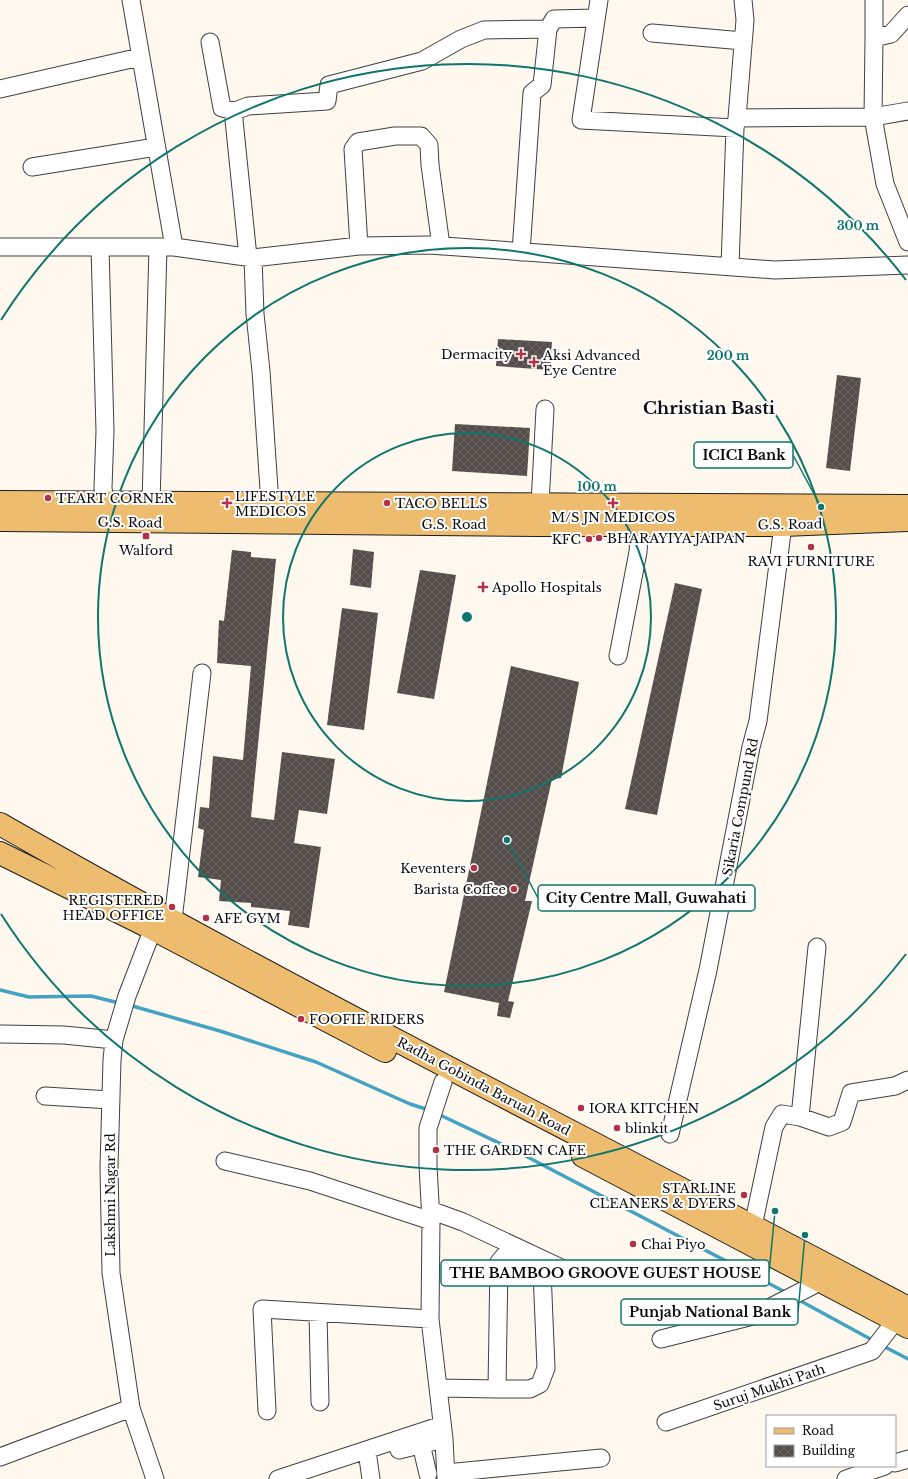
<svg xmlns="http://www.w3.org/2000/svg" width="908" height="1479" viewBox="0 0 908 1479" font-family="'Libre Baskerville',serif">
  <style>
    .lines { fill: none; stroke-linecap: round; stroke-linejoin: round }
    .stream { stroke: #44a2c2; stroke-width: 3.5 }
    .building { fill: url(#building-cross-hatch) }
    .minor-casing { stroke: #404040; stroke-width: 19 }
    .major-casing { stroke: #1e1e1e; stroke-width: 24 }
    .minor { stroke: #fff; stroke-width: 17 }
    .major { stroke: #edbc6f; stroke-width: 22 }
    .ring { fill: none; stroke: #0f766e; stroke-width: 2 }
    .poi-dot { fill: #b1304a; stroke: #fff; stroke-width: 1.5 }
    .labels { text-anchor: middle; stroke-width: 4; stroke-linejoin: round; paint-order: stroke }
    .poi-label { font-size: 13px; fill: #0d0d0d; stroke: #fff; text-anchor: start }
    .street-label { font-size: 13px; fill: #0d0d0d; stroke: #fff }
    .district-label { font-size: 17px; font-weight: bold; fill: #0d0d0d; stroke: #fff }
    .centre { fill: #0f766e; stroke: #fff; stroke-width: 2 }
    .ring-label { font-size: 12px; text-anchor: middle; font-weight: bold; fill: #0f766e; stroke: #fff; stroke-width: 4; stroke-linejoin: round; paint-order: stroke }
    .leader { fill: none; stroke: #0f766e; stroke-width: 1.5 }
    .callout-dot { fill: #0f766e; stroke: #fff; stroke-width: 1.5 }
    .callout { fill: #fff; stroke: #0f766e; stroke-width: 1.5 }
    .callout-label { font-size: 14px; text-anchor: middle; font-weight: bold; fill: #0d0d0d }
  </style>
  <defs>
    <pattern id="building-cross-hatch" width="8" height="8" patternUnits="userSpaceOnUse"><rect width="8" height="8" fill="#554d4a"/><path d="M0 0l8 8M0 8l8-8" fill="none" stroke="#686260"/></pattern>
  </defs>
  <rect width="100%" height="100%" fill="#fef8ee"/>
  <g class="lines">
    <path class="stream" d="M 0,990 L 29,997 L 91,996 L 119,1003
      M 129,1005 L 220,1031 L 316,1062 L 410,1104 L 429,1110
      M 438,1114 L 518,1152 L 787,1293
      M 797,1299 L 874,1341
      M 883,1346 L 908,1359"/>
  </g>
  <path class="building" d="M 498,339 L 552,342 L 550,370 L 496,366 Z
    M 837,375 L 861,378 L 850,471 L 826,468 Z
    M 455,424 L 530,428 L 527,476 L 452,471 Z
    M 353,549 L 374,552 L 371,588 L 350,585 Z
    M 232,550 L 251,552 L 251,557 L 276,559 L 251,817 L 274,820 L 282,752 L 335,759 L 327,814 L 299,810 L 294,843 L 321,847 L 309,928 L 288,925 L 290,911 L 251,907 L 251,903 L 219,901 L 221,880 L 198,877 L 204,830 L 198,828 L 200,807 L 209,808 L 213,756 L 243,760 L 251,666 L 217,663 L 219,620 L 224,621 Z
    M 420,570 L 456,575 L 434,699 L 397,693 Z
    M 675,583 L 702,589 L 657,815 L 625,809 Z
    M 342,608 L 378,613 L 364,730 L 327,725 Z
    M 511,666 L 579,682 L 561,778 L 552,779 L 525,901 L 532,901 L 508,1001 L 514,1002 L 510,1018 L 497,1016 L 499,1003 L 444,992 Z"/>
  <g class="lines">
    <defs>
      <path id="minor" d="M 131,0 L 174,247
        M 599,0 L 581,120 L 735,128 L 737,118 L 873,117 L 908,111
        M 908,15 L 891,34 L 874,38 L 873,117 L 885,184 L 908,242
        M 652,33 L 743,41
        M 874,38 L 874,0
        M 210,42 L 222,108 L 235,111
        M 0,89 L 140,57
        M 737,118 L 745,20 L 743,0
        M 32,167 L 156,147
        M 359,246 L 353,149 L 358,142 L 395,136 L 421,136 L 429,145 L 430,165 L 441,246
        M 0,247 L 174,247 L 253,258 L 359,246 L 430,245 L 775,270 L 908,265
        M 100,247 L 105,431 L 103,488 L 105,503
        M 521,252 L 532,93 L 542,85 L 548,29
        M 248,257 L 234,120 L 235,111 L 248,106 L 327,101 L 329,85 L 422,61 L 461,39 L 484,30 L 548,29 L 554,19 L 596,18
        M 253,258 L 255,314 L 261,371 L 270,504
        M 730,266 L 735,128
        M 151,503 L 158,247
        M 540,504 L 545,409
        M 618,656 L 638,552 L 640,525
        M 173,920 L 202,673
        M 0,1034 L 64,1035 L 114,1040
        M 443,1082 L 428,1128 L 428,1166 L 431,1221 L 430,1319 L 444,1439 L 446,1479
        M 45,1096 L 111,1100
        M 800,1117 L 817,947
        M 670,1134 L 708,970 L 751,747 L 758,721 L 783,525
        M 225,1161 L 310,1181 L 431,1221
        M 430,1210 L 463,1222 L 572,1273
        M 753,1226 L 774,1127 L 782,1114 L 800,1117 L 829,1127 L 842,1122 L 851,1093 L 895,1086 L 908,1080
        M 318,1313 L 320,1402
        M 661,1339 L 753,1316 L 812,1286 L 819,1279
        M 439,1388 L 497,1389 L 499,1262 L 504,1256 L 508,1256 L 537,1267 L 542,1271 L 546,1368 L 540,1384 L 530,1389 L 497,1389
        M 267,1411 L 262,1309 L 430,1319
        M 666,1422 L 872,1351 L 896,1320
        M 421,1444 L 428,1474
        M 399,1450 L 444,1439
        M 0,1457 L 131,1408
        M 368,1458 L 371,1479
        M 895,1463 L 908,1459
        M 446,1473 L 601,1458
        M 155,1479 L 131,1408 L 111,1273 L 109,1167 L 112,1060 L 114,1040 L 127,996 L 157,918
        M 278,1479 L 442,1425
        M 846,1479 L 885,1466"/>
      <path id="major" d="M 0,502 L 907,506
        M 0,520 L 540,525 L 783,525 L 908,520
        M 0,824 C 298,995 606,1147 908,1308
        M 0,853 L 153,929 L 385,1051
        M 583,1156 L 908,1327"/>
    </defs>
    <use href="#minor" class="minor-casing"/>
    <use href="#major" class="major-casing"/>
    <use href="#minor" class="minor"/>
    <use href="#major" class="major"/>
  </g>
  <g class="ring">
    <circle cx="467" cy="617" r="184"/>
    <circle cx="467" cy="617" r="369"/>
    <path d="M906 954A553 553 0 0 1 1 914M1 320A553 553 0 0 1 906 280"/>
  </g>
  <g class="poi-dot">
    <path d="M519 348h4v4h4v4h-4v4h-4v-4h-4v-4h4z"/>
    <path d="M532 356h4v4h4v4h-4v4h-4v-4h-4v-4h4z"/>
    <circle cx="48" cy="498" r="4"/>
    <path d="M225 497h4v4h4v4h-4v4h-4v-4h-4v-4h4z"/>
    <circle cx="387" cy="503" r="4"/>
    <path d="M611 497h4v4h4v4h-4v4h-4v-4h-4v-4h4z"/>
    <rect x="142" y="532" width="8" height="8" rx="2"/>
    <circle cx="599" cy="538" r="4"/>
    <circle cx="589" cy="539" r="4"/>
    <circle cx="811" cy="547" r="4"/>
    <path d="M481 581h4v4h4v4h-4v4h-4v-4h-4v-4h4z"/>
    <circle cx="474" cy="868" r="4"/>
    <circle cx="514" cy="889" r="4"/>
    <circle cx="172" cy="907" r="4"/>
    <circle cx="206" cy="918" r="4"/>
    <circle cx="301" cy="1019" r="4"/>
    <circle cx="581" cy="1108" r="4"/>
    <circle cx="617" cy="1128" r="4"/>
    <circle cx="436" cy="1150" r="4"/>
    <circle cx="744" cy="1195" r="4"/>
    <circle cx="633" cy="1244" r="4"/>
  </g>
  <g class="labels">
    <g class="poi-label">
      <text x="512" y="359" text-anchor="end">Dermacity</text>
      <text x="543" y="360">Aksi Advanced<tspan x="543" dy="15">Eye Centre</tspan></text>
      <text x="235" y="501">LIFESTYLE<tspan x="235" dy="15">MEDICOS</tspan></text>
      <text x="56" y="503">TEART CORNER</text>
      <text x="395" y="508">TACO BELLS</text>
      <text x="613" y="522" text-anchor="middle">M/S JN MEDICOS</text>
      <text x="607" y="543">BHARAYIYA JAIPAN</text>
      <text x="581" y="544" text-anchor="end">KFC</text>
      <text x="146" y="555" text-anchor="middle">Walford</text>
      <text x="811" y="566" text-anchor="middle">RAVI FURNITURE</text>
      <text x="492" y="592">Apollo Hospitals</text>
      <text x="466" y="873" text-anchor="end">Keventers</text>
      <text x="506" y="894" text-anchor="end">Barista Coffee</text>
      <text x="164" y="905" text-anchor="end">REGISTERED<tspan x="164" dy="15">HEAD OFFICE</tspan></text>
      <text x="214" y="923">AFE GYM</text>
      <text x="309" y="1024">FOOFIE RIDERS</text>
      <text x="589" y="1113">IORA KITCHEN</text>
      <text x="625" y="1133">blinkit</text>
      <text x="444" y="1155">THE GARDEN CAFE</text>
      <text x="736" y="1193" text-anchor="end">STARLINE<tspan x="736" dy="15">CLEANERS &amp; DYERS</tspan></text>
      <text x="641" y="1249">Chai Piyo</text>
    </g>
    <g class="street-label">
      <text transform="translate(130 522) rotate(1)" y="5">G.S. Road</text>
      <text x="454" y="529">G.S. Road</text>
      <text transform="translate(790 524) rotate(-1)" y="5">G.S. Road</text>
      <text transform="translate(740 807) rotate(-79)" y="5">Sikaria Compund Rd</text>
      <text transform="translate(484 1086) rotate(28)" y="5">Radha Gobinda Baruah Road</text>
      <text transform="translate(110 1195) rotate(-90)" y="5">Lakshmi Nagar Rd</text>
      <text transform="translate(769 1387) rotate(-19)" y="5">Suruj Mukhi Path</text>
    </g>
    <g class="district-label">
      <text x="709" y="414">Christian Basti</text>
    </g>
  </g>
  <circle cx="467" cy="617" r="6" class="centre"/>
  <g class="ring-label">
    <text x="858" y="230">300 m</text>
    <text x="728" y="360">200 m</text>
    <text x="597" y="491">100 m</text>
  </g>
  <path class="leader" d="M821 507L793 455M507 840L538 898M775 1211L769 1273M805 1235L798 1312"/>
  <g class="callout-dot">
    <circle cx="821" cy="507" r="4"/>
    <circle cx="507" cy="840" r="4"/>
    <circle cx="775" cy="1211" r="4"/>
    <circle cx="805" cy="1235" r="4"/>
  </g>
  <g class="callout">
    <rect x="694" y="442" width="99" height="26" rx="4"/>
    <rect x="538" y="885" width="217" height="26" rx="4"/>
    <rect x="441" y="1260" width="328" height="26" rx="4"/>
    <rect x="621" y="1299" width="177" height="26" rx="4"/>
  </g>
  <g class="callout-label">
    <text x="744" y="460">ICICI Bank</text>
    <text x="646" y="903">City Centre Mall, Guwahati</text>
    <text x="605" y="1278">THE BAMBOO GROOVE GUEST HOUSE</text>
    <text x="710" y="1317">Punjab National Bank</text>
  </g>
  <rect x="766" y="1415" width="130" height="52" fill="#ffffff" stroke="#9e9e9e"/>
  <rect x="774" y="1428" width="20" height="6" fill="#edbc6f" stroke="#9e9e9e"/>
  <text x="802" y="1435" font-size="12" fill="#0d0d0d">Road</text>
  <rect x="774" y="1445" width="20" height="12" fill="url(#building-cross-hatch)" stroke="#9e9e9e"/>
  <text x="802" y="1455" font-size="12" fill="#0d0d0d">Building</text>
</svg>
